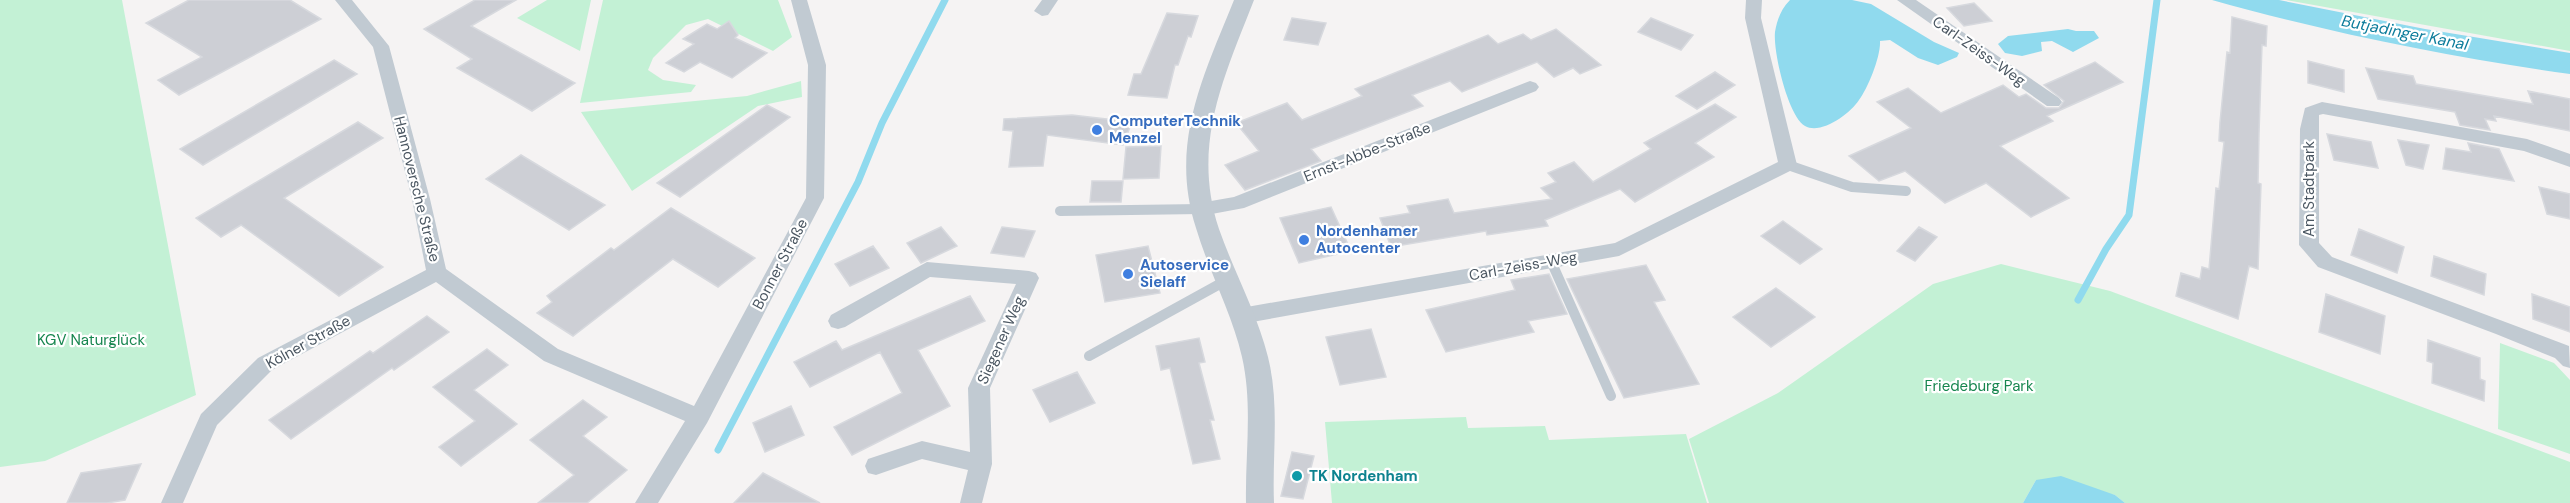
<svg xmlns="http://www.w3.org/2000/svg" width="2570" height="503" viewBox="0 0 2570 503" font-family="'DM Sans',sans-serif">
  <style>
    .green { fill: #c3f1d5 }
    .water { fill: #90daee }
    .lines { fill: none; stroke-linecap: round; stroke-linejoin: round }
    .stream { stroke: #90daee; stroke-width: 7 }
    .building { fill: #cdcfd5; stroke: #d7d9de; stroke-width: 1.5 }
    .service { stroke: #c1cad2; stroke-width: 10 }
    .minor { fill: #c1cad2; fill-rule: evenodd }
    .tertiary { fill: #c1cad2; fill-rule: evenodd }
    .shop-dot { fill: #3f7fe0; stroke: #fff; stroke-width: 2 }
    .culture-dot { fill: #0f9aa8; stroke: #fff; stroke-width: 2 }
    .labels { text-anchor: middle; stroke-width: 4.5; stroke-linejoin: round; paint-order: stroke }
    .street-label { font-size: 15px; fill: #4a5661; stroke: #fff }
    .shop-label { font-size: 15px; font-weight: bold; fill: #366cbe; stroke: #fff; text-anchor: start }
    .park-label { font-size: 15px; fill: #17864f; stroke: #fff }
    .culture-label { font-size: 15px; font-weight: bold; fill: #0d838f; stroke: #fff; text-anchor: start }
    .water-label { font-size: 16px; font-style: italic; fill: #0c7c9b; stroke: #fff }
  </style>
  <rect width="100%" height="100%" fill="#f5f3f3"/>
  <path class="green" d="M 0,0 L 122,0 L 196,395 L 45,461 L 0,467 Z
    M 547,0 L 591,0 L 580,51 L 517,18 Z
    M 603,0 L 778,0 L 792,37 L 773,51 L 708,19 L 686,25 L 653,58 L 648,70 L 663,80 L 696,85 L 691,92 L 580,103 Z
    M 2286,0 L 2570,0 L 2570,51 Z
    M 801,81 L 802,97 L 758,106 L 632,191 L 581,112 L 747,96 Z
    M 2001,264 L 2110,291 L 2570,462 L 2570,503 L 2125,503 L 2115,495 L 2036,480 L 2023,503 L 1709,503 L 1689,439 L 1778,393 L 1933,284 Z
    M 2500,343 L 2554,363 L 2570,380 L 2570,454 L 2498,429 Z
    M 1466,417 L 1468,428 L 1545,426 L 1549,440 L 1686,434 L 1707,503 L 1332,503 L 1325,422 Z"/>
  <path class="water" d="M 1790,0 L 1852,0 L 1871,4 L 1934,42 L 1959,53 L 1957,57 L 1938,65 L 1918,58 L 1890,40 L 1880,41 C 1881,56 1868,88 1859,100 C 1850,114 1821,135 1805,126 C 1788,116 1773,52 1775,32 C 1777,20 1781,9 1790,0 Z
    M 2212,0 L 2279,0 L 2425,29 L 2570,53 L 2570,74 C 2453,58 2326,32 2212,0 Z
    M 2068,29 L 2076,31 L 2094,31 L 2099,38 L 2073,52 L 2052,41 L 2041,42 L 2042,51 L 2022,56 L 2005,53 L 1998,44 L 2008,36 Z
    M 2061,476 L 2115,495 L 2125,503 L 2023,503 L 2036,480 Z"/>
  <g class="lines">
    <path class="stream" d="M 2078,300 L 2106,249 L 2129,215 L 2157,0
      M 718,450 L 858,182 L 882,123 L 945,0"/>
  </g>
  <path class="building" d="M 189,0 L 290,0 L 321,19 L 179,95 L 158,80 L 202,57 L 146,23 Z
    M 475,0 L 516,0 L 471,26 L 575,83 L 532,111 L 457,68 L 472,59 L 424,29 Z
    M 1974,3 L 1992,21 L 1964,26 L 1947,8 Z
    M 1167,13 L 1198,16 L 1191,37 L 1188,36 L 1178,65 L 1175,65 L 1167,98 L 1128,95 L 1134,74 L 1141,74 Z
    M 2232,17 L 2267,26 L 2266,46 L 2262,45 L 2259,133 L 2258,183 L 2261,184 L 2258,269 L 2249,266 L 2238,319 L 2176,296 L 2181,273 L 2200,279 L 2202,267 L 2209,269 L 2216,188 L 2219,189 L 2224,142 L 2219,141 L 2220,122 L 2227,52 L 2230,53 Z
    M 1292,18 L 1326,23 L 1318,45 L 1284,40 Z
    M 1651,18 L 1693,35 L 1681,50 L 1638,32 Z
    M 729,21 L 738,35 L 735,38 L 767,53 L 732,78 L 700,62 L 684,72 L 666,63 L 694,44 L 683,39 L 707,24 L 717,29 Z
    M 1556,29 L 1601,65 L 1580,74 L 1573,68 L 1554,77 L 1537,62 L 1462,92 L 1450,81 L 1412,95 L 1423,106 L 1311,149 L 1321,161 L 1245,190 L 1225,165 L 1259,151 L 1236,123 L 1287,103 L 1302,120 L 1362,96 L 1355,89 L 1488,35 L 1498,44 L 1523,34 L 1531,40 Z
    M 334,60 L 357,74 L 203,165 L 180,149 Z
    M 2308,61 L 2344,70 L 2344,92 L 2308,83 Z
    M 2095,62 L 2123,82 L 2047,116 L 2053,121 L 2000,146 L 2069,198 L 2031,217 L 1986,183 L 1945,203 L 1905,171 L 1879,181 L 1849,156 L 1911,128 L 1877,102 L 1908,88 L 1941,113 L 2003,85 L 2019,97 L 2026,94 L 2046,108 L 2059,108 L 2064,101 L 2044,85 Z
    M 2366,68 L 2413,76 L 2416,84 L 2533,104 L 2528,91 L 2570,99 L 2570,131 L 2494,116 L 2496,121 L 2485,119 L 2490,130 L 2460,125 L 2455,112 L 2378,99 Z
    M 1715,72 L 1735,85 L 1697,109 L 1676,96 Z
    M 1715,104 L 1736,117 L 1695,143 L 1714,157 L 1635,202 L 1620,189 L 1545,220 L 1548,226 L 1487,235 L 1486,231 L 1391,247 L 1380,218 L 1410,213 L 1407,206 L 1448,199 L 1454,213 L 1552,199 L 1541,188 L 1556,182 L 1548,173 L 1574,162 L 1593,182 L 1651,149 L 1644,143 Z
    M 767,105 L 790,117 L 680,197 L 657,183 Z
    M 1072,115 L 1132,122 L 1123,145 L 1047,135 L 1043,166 L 1009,167 L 1013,131 L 1003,130 L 1004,119 Z
    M 358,122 L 383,138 L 284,198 L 383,267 L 339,296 L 241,225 L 221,237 L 196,218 Z
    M 2327,134 L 2371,142 L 2378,168 L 2334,160 Z
    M 2398,140 L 2429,145 L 2423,169 L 2406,165 Z
    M 2468,143 L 2499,149 L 2514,181 L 2443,169 L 2446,148 L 2471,152 Z
    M 1161,146 L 1159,178 L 1123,179 L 1126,147 Z
    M 521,155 L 564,181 L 605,205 L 569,230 L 486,179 Z
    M 1092,181 L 1123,181 L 1121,202 L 1090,202 Z
    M 2539,187 L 2570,194 L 2570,219 L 2547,214 Z
    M 1331,207 L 1351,251 L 1299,263 L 1280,218 Z
    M 671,208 L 755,258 L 718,287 L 673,259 L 573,336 L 537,313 L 552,302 L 547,296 L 611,248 L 614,250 Z
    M 1783,221 L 1822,249 L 1800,264 L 1761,236 Z
    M 941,227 L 957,246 L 921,263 L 907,243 Z
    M 1002,227 L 1035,231 L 1024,257 L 991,253 Z
    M 1919,227 L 1937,237 L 1915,261 L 1897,251 Z
    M 2359,229 L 2404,247 L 2397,273 L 2351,255 Z
    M 873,246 L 889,268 L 850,286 L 835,264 Z
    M 1148,246 L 1160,293 L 1105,302 L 1096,255 Z
    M 2434,256 L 2486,274 L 2484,295 L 2431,276 Z
    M 1646,265 L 1665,300 L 1654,302 L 1699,384 L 1624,398 L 1567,279 Z
    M 1549,274 L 1567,314 L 1528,321 L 1534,332 L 1446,352 L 1426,310 L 1515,290 L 1511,280 Z
    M 1776,288 L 1815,317 L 1771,347 L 1733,317 Z
    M 2326,294 L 2385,316 L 2380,354 L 2319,332 Z
    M 2532,294 L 2570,307 L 2570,332 L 2533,319 Z
    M 970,296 L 985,321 L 918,350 L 950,406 L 852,455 L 834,427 L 902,393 L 880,352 L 810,387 L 794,362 L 836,341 L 842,350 Z
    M 427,316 L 449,332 L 394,370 L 392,368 L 291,439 L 269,420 L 370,351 L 373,353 Z
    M 1371,329 L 1386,377 L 1340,385 L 1326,337 Z
    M 1199,338 L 1205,362 L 1199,363 L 1214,420 L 1210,420 L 1220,459 L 1193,464 L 1170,368 L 1161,370 L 1156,346 Z
    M 2428,340 L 2480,358 L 2480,379 L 2485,381 L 2484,401 L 2432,383 L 2433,363 L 2427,361 Z
    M 487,349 L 508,365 L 474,390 L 517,424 L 461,466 L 439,447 L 475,421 L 433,387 Z
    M 1077,372 L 1095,403 L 1050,422 L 1033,390 Z
    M 583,400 L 607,417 L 583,436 L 627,470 L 587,503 L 538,503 L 574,475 L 530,440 Z
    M 791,406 L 804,435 L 765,452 L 753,423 Z
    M 1292,452 L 1314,456 L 1303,499 L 1281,496 Z
    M 141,464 L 125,500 L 107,503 L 67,503 L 81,473 Z
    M 763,473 L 820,503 L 734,503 Z"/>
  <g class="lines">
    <path class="service" d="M 1788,165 L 1852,187 L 1906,191
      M 1060,211 L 1201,209
      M 1551,261 L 1611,396
      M 1089,356 L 1227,280"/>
    <path class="minor" d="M 335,0 L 352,0 L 389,46 L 430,199 L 446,269 L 558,349 L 694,406 L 806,198 L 808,65 L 791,0 L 807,0 L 826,65 L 824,198 L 707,423 L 658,503 L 635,503 L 685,421 L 544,361 L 436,282 L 272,370 L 217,425 L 183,503 L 161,503 L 201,414 L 258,358 L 426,270 L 412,199 L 373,47 Z
      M 1042,0 L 1058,0 L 1048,15 L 1042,16 L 1034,11 Z
      M 1746,0 L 1762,0 L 1761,18 L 1797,165 L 1794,169 L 1619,256 L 1241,324 L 1234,321 L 1231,316 L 1234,311 L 1241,308 L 1615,243 L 1778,162 L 1745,18 Z
      M 1897,0 L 1916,0 L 2059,98 L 2062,102 L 2059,106 L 2047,106 Z
      M 1530,81 L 1536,83 L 1539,87 L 1536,91 L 1244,208 L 1201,216 L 1194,214 L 1192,209 L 1194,204 L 1234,197 Z
      M 2322,102 L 2527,139 L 2570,154 L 2570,167 L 2524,151 L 2323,114 L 2319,115 L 2319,243 L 2332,257 L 2569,346 L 2570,368 L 2563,366 L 2555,358 L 2496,334 L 2318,267 L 2299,245 L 2300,129 L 2305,108 Z
      M 927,262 L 1029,271 L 1036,273 L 1039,278 L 990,388 L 992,464 L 982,503 L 960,503 L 968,470 L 922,459 L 876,475 L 868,473 L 865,466 L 868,459 L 922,441 L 970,452 L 968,388 L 1016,284 L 930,277 L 845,327 L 838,329 L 831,327 L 828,321 L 831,315 Z"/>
    <path class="tertiary" d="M 1234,0 L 1254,0 C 1224,77 1191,145 1219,229 C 1234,272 1257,313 1268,357 C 1280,405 1272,455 1274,503 L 1246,503 C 1245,455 1253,405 1242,357 C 1232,313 1209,272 1196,228 C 1169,144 1203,77 1234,0 Z"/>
  </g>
  <g class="shop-dot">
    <circle cx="1097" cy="130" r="6"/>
    <circle cx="1304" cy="240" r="6"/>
    <circle cx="1128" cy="274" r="6"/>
  </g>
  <circle class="culture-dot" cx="1297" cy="476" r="6"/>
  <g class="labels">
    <g class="street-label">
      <text transform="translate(1979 51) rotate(35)" y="5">Carl-Zeiss-Weg</text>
      <text transform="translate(1367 152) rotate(-22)" y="5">Ernst-Abbe-Straße</text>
      <text transform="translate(417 189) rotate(76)" y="5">Hannoversche Straße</text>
      <text transform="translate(2309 189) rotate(-90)" y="5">Am Stadtpark</text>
      <text transform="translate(780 264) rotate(-62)" y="5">Bonner Straße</text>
      <text transform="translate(1523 266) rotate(-10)" y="5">Carl-Zeiss-Weg</text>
      <text transform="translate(1001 340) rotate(-66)" y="5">Siegener Weg</text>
      <text transform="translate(308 342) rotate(-29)" y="5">Kölner Straße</text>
    </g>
    <g class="shop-label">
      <text x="1109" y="126">ComputerTechnik<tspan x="1109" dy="17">Menzel</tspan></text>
      <text x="1316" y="236">Nordenhamer<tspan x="1316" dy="17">Autocenter</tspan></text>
      <text x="1140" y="270">Autoservice<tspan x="1140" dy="17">Sielaff</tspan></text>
    </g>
    <g class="park-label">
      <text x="91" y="345">KGV Naturglück</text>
      <text x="1979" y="391">Friedeburg Park</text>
    </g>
    <g class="culture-label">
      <text x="1309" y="481">TK Nordenham</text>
    </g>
    <g class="water-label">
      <text transform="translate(2405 32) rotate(11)" y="6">Butjadinger Kanal</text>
    </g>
  </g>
</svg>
